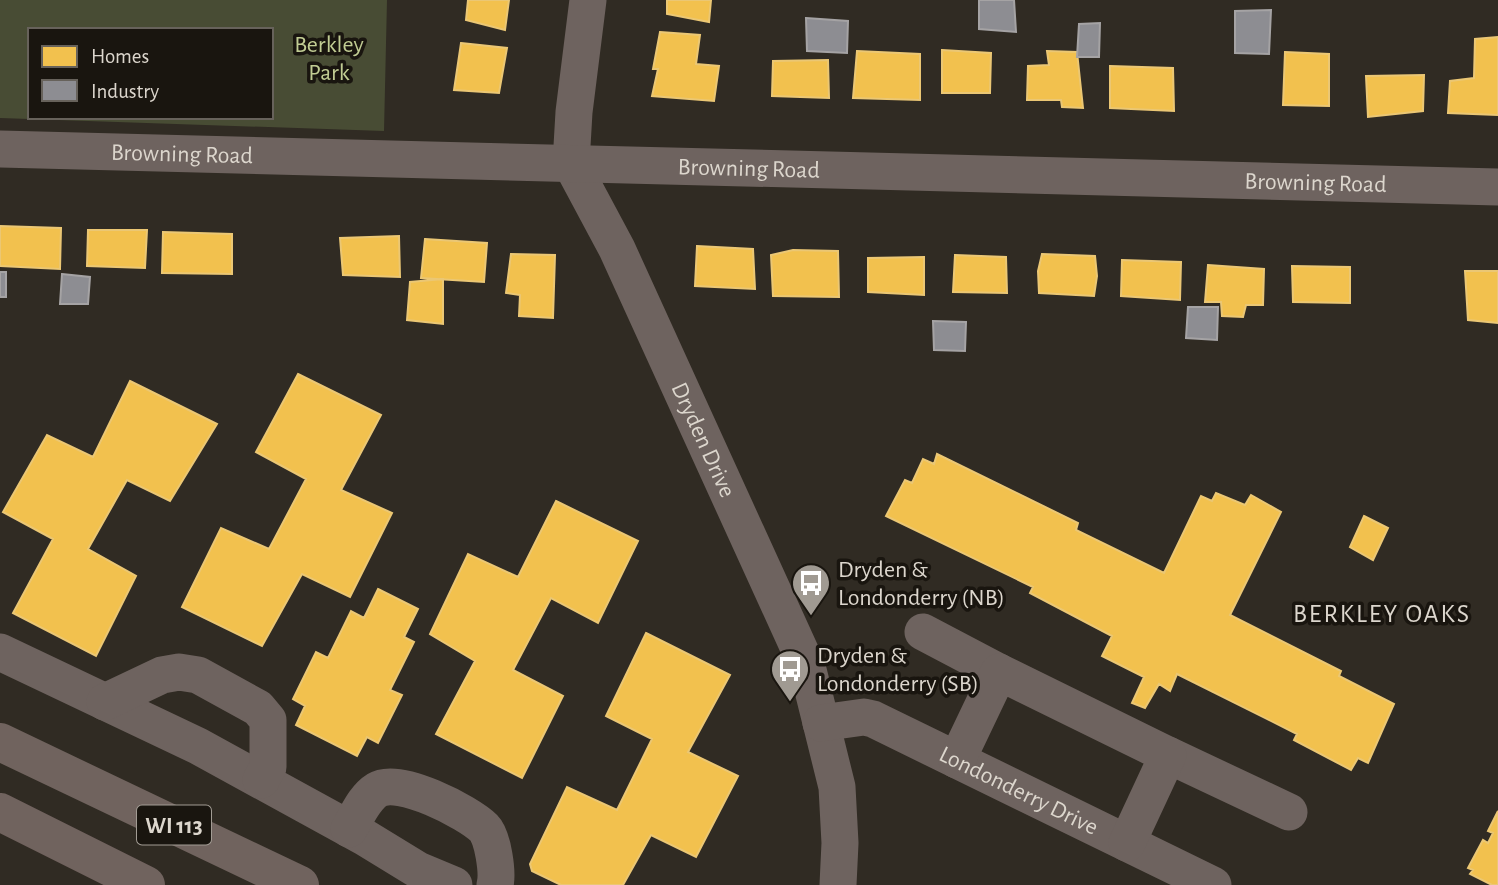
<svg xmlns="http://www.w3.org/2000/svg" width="1498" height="885" viewBox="0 0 1498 885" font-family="'Alegreya Sans',sans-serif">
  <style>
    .green { fill: #484c34; fill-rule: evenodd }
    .homes { fill: #f2c14e; stroke: #ebc774; stroke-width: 2 }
    .industry { fill: #8d8d92; stroke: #a5a3a4; stroke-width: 2 }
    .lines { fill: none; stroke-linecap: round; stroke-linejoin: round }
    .minor { stroke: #6e635f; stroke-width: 37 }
    .major { stroke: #70635e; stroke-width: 38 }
    .labels { text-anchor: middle; stroke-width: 7; stroke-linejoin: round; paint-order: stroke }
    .shield { fill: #19150f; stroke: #a29c94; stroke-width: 2 }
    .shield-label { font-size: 23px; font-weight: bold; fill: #dcd6cd }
    .park-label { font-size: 24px; fill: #c1cc93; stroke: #19150f }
    .street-label { font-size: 24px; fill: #dcd6cd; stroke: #19150f }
    .poi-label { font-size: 24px; fill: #dcd6cd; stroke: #19150f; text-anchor: start }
    .neighbourhood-label { font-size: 26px; letter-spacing: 2px; fill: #dcd6cd; stroke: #19150f }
  </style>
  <rect width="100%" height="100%" fill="#302b23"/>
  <path class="green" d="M 0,0 L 387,0 L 384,131 L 0,118 ZM 30,30 L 271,30 L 271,117 L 30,117 Z"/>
  <path class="homes" d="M 468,0 L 509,0 L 505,30 L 466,20 Z
    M 667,0 L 711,0 L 709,22 L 667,14 Z
    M 660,32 L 700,35 L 696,64 L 719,66 L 714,101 L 652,96 L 658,69 L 653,69 Z
    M 1498,37 L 1498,115 L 1448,113 L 1450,81 L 1474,78 L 1475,39 Z
    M 461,43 L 507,48 L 499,93 L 454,90 Z
    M 942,50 L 991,53 L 990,93 L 942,93 Z
    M 857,51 L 920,54 L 920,100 L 853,98 Z
    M 1047,51 L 1077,52 L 1083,108 L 1062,107 L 1061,100 L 1027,100 L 1028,66 L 1049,65 Z
    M 1285,52 L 1329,54 L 1329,106 L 1283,105 Z
    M 828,60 L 829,98 L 772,96 L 773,61 Z
    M 1110,66 L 1173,68 L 1174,111 L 1110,108 Z
    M 1424,75 L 1423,111 L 1368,117 L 1366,76 Z
    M 0,226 L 61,228 L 60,269 L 0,266 Z
    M 88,230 L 147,230 L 145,268 L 87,266 Z
    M 163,232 L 232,234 L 232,274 L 162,273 Z
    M 399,236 L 400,277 L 343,275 L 340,238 Z
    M 425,239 L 487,243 L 484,282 L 421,278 Z
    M 697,246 L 753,249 L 755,289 L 695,286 Z
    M 793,250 L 838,251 L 839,297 L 773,296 L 771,255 Z
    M 511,254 L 555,255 L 553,318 L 519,316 L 520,295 L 506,293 Z
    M 1042,254 L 1095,256 L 1097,276 L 1094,296 L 1039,293 L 1038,271 Z
    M 955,255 L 1006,257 L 1007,293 L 953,292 Z
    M 924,257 L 924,295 L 868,292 L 868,258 Z
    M 1122,260 L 1181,262 L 1180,300 L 1121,296 Z
    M 1208,265 L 1264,269 L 1263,305 L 1246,305 L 1243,317 L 1222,316 L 1221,302 L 1205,302 Z
    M 1292,266 L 1350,267 L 1350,303 L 1293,302 Z
    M 1465,271 L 1498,271 L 1498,323 L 1468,320 Z
    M 443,279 L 443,324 L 407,320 L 410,282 Z
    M 298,374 L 381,415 L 341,490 L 392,513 L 350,597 L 302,574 L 262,646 L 182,607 L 221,528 L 269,549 L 306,479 L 256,452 Z
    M 130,381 L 217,424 L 170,501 L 127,480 L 88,549 L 136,576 L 96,656 L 13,613 L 53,539 L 3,512 L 47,435 L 93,457 Z
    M 937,454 L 1078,523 L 1076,530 L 1164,573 L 1201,496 L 1212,501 L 1216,493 L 1245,505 L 1251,495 L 1281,512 L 1230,615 L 1341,671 L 1339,676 L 1394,704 L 1368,763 L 1358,758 L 1351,770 L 1294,740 L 1297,734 L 1177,674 L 1170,691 L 1159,684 L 1145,708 L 1132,703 L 1144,677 L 1102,656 L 1112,636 L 1030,593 L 1033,587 L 886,516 L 905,480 L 912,483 L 923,459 L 934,464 Z
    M 556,501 L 638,541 L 598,623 L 551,598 L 513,670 L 563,696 L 522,778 L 436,734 L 475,661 L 430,634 L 468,554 L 518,577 Z
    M 1364,516 L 1388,528 L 1373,560 L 1350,547 Z
    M 378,589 L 418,609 L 404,637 L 414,642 L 390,690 L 402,695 L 378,743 L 367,737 L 357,756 L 296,725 L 305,706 L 293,699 L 316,652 L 328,658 L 351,611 L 364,618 Z
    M 646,633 L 730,675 L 688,752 L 738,776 L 696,857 L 651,835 L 623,885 L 561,885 L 532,871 L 530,864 L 567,787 L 617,810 L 652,739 L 606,716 Z
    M 1498,811 L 1498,885 L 1492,885 L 1470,874 L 1473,870 L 1468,868 L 1483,840 L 1488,843 L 1493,833 L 1488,831 Z"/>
  <path class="industry" d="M 979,0 L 1014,0 L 1016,32 L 979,29 Z
    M 1271,10 L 1269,54 L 1235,53 L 1235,11 Z
    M 806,18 L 848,21 L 847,53 L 807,51 Z
    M 1100,23 L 1099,57 L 1077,57 L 1079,24 Z
    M 0,272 L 6,272 L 6,297 L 0,297 Z
    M 62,274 L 90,277 L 88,304 L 60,304 Z
    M 1188,307 L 1218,307 L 1217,340 L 1186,338 Z
    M 933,321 L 966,322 L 965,351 L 934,350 Z"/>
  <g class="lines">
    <g class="minor">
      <path id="s1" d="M 588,0 L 574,112 L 571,163 L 617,249 L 807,666 L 837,787 L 840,843 L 838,885"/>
      <path id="s2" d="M 0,149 L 1498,187"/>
      <path d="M 923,632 L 999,672"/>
      <path d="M 0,652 L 198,746 L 364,837 L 418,870 L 454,885"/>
      <path d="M 105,702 L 162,675 L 179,672 L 198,675 L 258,708 L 268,720 L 268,767 L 261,780"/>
      <path id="s3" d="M 821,723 L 864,717 L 873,719 L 1213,885"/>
      <path d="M 1168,755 L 1289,812"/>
      <path d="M 957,760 L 999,672 L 1168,755 L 1127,843"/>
      <path d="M 349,829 C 357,816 364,798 377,790 C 398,776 468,812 484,828 C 493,837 498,873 495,885"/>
    </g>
    <path class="major" d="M 0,742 L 300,885
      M 0,812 L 146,885"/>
  </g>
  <defs>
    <symbol id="bus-pin" viewBox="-11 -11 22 30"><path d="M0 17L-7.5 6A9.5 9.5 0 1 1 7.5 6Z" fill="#a09a92" stroke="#19150f"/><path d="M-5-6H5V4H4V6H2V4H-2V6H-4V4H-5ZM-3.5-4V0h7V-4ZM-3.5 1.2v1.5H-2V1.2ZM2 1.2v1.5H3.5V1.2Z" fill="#fff"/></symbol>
  </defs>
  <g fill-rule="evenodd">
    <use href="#bus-pin" x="789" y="561" width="44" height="60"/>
    <use href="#bus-pin" x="768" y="647" width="44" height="60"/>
  </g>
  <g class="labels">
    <rect class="shield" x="137" y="805.5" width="74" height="39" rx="5"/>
    <g class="shield-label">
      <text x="174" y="833">WI 113</text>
    </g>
    <g class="park-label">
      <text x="329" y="52">Berkley<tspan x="329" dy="28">Park</tspan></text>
    </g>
    <g class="street-label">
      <text dy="8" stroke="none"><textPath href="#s2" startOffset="182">Browning Road</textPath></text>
      <text dy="8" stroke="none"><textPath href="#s2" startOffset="749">Browning Road</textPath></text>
      <text dy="8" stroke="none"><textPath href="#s2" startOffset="1316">Browning Road</textPath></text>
      <text dy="8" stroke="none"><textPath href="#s1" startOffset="471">Dryden Drive</textPath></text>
      <text dy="8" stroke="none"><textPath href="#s3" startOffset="215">Londonderry Drive</textPath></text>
    </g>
    <g class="poi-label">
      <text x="838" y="577">Dryden &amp;<tspan x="838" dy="28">Londonderry (NB)</tspan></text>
      <text x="817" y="663">Dryden &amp;<tspan x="817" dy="28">Londonderry (SB)</tspan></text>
    </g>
    <g class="neighbourhood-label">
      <text x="1382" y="622">BERKLEY OAKS</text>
    </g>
  </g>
  <rect x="28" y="28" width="245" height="91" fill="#19150f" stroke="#67625b" stroke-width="2"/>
  <rect x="42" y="46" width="35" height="21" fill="#f2c14e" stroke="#67625b" stroke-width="2"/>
  <text x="91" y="63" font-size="21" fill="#dcd6cd">Homes</text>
  <rect x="42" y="80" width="35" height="21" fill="#8d8d92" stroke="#67625b" stroke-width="2"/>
  <text x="91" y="98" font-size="21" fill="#dcd6cd">Industry</text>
</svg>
